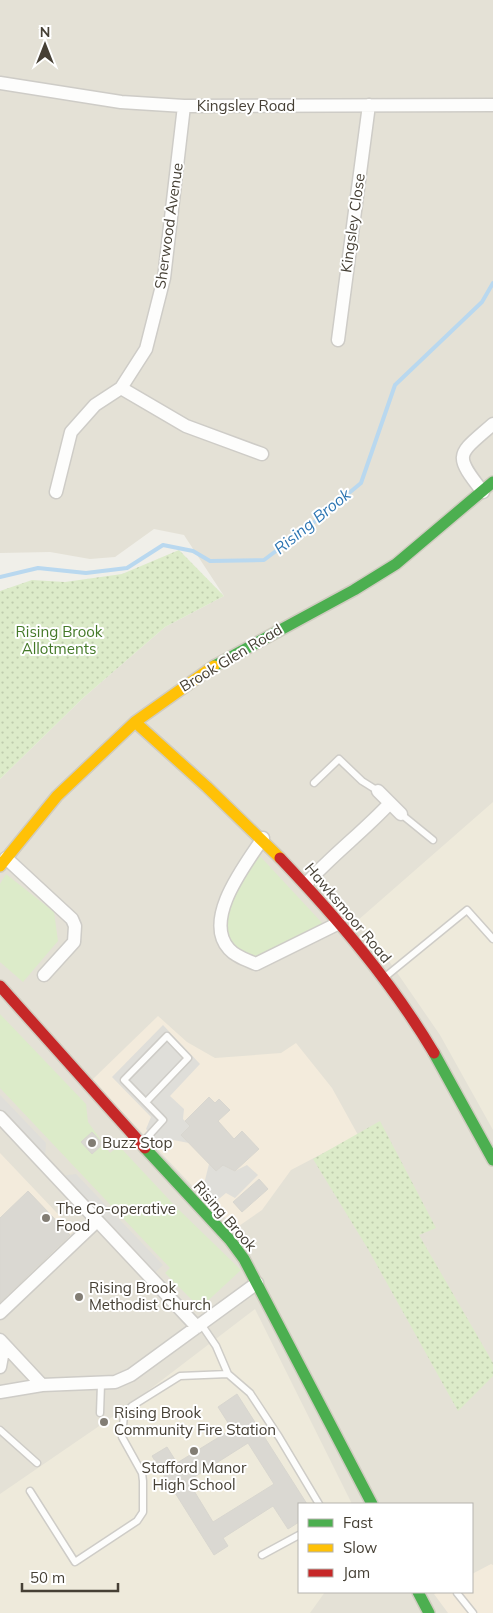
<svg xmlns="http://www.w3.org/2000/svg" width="493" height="1613" viewBox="0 0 493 1613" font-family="Mulish,sans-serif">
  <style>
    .residential { fill: #e4e1d6; fill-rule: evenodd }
    .commercial { fill: #f3ebdc }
    .education { fill: #eeeadb }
    .grass { fill: url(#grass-dots) }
    .park { fill: #dcebc9 }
    .parking { fill: #dfded9 }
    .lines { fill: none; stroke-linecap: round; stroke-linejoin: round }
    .stream { stroke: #b9d8ef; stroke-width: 4 }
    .building { fill: #dad8d2; stroke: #d8d6cf; fill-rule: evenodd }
    .lane-casing { stroke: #ceccc7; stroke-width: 9 }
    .street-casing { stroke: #ceccc7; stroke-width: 15 }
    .fast-casing { stroke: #d0ccc0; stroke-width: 14 }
    .slow-casing { stroke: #d0ccc0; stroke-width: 14 }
    .jam-casing { stroke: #d0ccc0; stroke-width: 14 }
    .lane { stroke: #fdfdfc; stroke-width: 6 }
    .street { stroke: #fdfdfc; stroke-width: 12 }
    .fast { stroke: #4caf50; stroke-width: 11 }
    .slow { stroke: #ffc107; stroke-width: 11 }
    .jam { stroke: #c62828; stroke-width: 11 }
    .poi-dot { fill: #827d74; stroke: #fff; stroke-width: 2 }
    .labels { text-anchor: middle; stroke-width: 4; stroke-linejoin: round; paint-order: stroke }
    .street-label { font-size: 15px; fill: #464035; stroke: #fff }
    .park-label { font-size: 15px; fill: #447928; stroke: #fff }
    .poi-label { font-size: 15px; fill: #464035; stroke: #fff; text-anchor: start }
    .water-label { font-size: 16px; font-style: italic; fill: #2e76b3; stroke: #fff }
  </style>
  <defs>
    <pattern id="grass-dots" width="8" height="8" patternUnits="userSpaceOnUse" patternTransform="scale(1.25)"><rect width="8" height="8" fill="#dcebc9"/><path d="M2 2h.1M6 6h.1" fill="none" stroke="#becbad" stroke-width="1.8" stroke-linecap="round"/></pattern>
  </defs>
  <rect width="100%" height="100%" fill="#f0efe9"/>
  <path class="residential" d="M 0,0 L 493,0 L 493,1613 L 0,1613 L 0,779 L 83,698 L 165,627 L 224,596 L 184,535 L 154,529 L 115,557 L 90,559 L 50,552 L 0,553 ZM 299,1504 L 472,1504 L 472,1592 L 299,1592 Z"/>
  <path class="commercial" d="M 158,1016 L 187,1042 L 215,1058 L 281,1053 L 296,1043 L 332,1088 L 358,1135 L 291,1170 L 262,1210 L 236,1228 L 199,1193 L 92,1080 Z
    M 0,1153 L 74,1231 L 0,1302 Z
    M 491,1564 L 493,1565 L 493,1613 L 448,1613 L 434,1594 L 438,1592 L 472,1592 L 472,1574 Z"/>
  <path class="education" d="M 493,802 L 493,1130 L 440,1035 L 389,961 L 357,921 Z
    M 255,1309 L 352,1504 L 299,1504 L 299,1592 L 325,1592 L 310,1613 L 0,1613 L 0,1494 L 124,1409 Z"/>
  <path class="grass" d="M 179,550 L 224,596 L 165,627 L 83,698 L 0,779 L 0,591 L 32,580 L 65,582 L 122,574 Z
    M 380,1121 L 436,1228 L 419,1235 L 493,1363 L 493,1376 L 458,1411 L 368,1249 L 313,1159 Z"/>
  <path class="park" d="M 259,855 L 324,925 C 309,933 287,950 271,954 C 258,958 249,957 238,951 C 202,931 245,877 259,855 Z
    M 6,874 L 54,912 L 58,941 L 23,982 L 0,962 L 0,884 Z
    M 0,1014 L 86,1104 L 88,1122 L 110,1153 L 119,1146 L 176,1207 L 241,1270 L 200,1308 L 165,1273 L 170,1268 L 0,1088 Z"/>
  <path class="parking" d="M 163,1025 L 200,1064 L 170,1096 L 184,1109 L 183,1119 L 190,1126 L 181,1135 L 189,1143 L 168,1139 L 157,1141 L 146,1129 L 151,1117 L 112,1077 Z
    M 0,1095 L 46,1143 L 45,1158 L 62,1176 L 76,1174 L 163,1265 L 146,1281 L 0,1128 Z
    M 209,1164 L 216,1171 L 223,1165 L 235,1171 L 247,1165 L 258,1175 L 235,1198 L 226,1193 L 214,1203 L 203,1188 Z"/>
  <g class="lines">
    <path class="stream" d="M 0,577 L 38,568 L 86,573 L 127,568 L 163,545 L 193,551 L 210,561 L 264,560 L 313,523 L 361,483 L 395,385 L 482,302 L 493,283"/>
  </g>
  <path class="building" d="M 209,1097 L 215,1103 L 219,1099 L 230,1110 L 218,1121 L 234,1139 L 242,1131 L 259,1149 L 235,1171 L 223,1165 L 216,1171 L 181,1135 L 190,1126 L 185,1121 Z
    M 92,1132 L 103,1144 L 92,1154 L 81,1142 Z
    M 259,1179 L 268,1189 L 242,1212 L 233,1202 Z
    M 28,1191 L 70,1235 L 0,1302 L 0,1218 Z
    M 237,1394 L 307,1504 L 299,1504 L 299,1522 L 288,1529 L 273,1506 L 223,1538 L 228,1546 L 214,1555 L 152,1456 L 167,1447 L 177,1463 L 232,1429 L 218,1407 ZM 248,1443 L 274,1484 L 213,1522 L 188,1481 Z"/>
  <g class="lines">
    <defs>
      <path id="lane" d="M 314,783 L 339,759 L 362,781 L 378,791
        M 401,814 L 433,840
        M 385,977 L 467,910 L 493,939
        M 143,1142 L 163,1120 L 124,1080 L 167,1036 L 188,1058 L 146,1102
        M 201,1324 L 216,1346 L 228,1374 L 250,1393 L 279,1437 L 319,1504
        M 100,1413 L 101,1384
        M 0,1430 L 37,1463
        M 30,1491 L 75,1562 L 137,1521 L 143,1512 L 143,1481 L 142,1473 L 122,1437 L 124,1415 L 132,1406 L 180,1376 L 228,1374
        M 262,1555 L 299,1535
        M 457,1593 L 473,1613"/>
      <path id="street" d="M 0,83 L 121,102 L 184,106 L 493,105
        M 338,340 L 369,105
        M 121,388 L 186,426 L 262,454
        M 56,492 L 71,432 L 95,405 L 121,388 L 146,349 L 164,278 L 184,106
        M 483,492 C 452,453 458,455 493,424
        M 378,791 L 401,814
        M 263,838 C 246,864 202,919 229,949 C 236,957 247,960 256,964 L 339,923
        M 6,858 L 72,919 L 75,926 L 74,942 L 44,975
        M 306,884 C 332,855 363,832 390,803
        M 0,1117 L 197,1327
        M 0,1313 L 97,1221
        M 0,1340 L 42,1385
        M 0,1367 L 4,1345
        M 0,1392 L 42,1385 L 115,1382 L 131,1375 L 257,1283"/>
      <path id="fast" d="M 214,666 L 354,590 L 396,564 L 493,482
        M 434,1053 L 493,1160
        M 145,1148 L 230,1240 L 244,1259 L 372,1504
        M 418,1592 L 429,1613"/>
      <path id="slow" d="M 135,722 L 207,787 L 280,858
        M 0,866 L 57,796 L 135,722 L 214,666"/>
      <path id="jam" d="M 280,858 C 337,918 391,981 434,1053
        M 0,986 L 145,1148"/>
    </defs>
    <use href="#lane" class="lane-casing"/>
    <use href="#street" class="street-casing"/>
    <use href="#fast" class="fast-casing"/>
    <use href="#slow" class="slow-casing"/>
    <use href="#jam" class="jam-casing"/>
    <use href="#lane" class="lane"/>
    <use href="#street" class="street"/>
    <use href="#fast" class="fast"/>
    <use href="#slow" class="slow"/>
    <use href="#jam" class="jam"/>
  </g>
  <g class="poi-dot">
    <circle cx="92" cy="1143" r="5"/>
    <circle cx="46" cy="1218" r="5"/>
    <circle cx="79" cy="1297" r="5"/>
    <circle cx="104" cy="1422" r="5"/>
    <circle cx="194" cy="1451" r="5"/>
  </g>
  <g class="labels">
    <g class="street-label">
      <text x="246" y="111">Kingsley Road</text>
      <text transform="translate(353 223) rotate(-82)" y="5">Kingsley Close</text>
      <text transform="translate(169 226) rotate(-82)" y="5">Sherwood Avenue</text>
      <text transform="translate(231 658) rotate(-31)" y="5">Brook Glen Road</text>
      <text transform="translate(348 913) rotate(50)" y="5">Hawksmoor Road</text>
      <text transform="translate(225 1216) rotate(49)" y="5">Rising Brook</text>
    </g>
    <g class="park-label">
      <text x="59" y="637">Rising Brook<tspan x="59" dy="17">Allotments</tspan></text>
    </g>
    <g class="poi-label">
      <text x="102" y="1148">Buzz Stop</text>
      <text x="56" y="1214">The Co-operative<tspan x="56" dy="17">Food</tspan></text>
      <text x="89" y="1293">Rising Brook<tspan x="89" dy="17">Methodist Church</tspan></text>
      <text x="114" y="1418">Rising Brook<tspan x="114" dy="17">Community Fire Station</tspan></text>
      <text x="194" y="1473" text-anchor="middle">Stafford Manor<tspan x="194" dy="17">High School</tspan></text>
    </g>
    <g class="water-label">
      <text transform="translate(312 521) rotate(-39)" y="6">Rising Brook</text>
    </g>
  </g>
  <rect x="298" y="1503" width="175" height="90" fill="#ffffff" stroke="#b5b3ae"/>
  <rect x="308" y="1519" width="25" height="8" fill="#4caf50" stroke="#b5b3ae"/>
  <text x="343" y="1528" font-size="15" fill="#464035">Fast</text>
  <rect x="308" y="1544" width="25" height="8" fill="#ffc107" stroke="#b5b3ae"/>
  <text x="343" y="1553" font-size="15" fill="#464035">Slow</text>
  <rect x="308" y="1569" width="25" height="8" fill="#c62828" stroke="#b5b3ae"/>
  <text x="343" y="1578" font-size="15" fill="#464035">Jam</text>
  <g transform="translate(45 45)" stroke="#ffffff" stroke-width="4" paint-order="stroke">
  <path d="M0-4L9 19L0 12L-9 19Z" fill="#464035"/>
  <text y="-8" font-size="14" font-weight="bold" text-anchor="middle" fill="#464035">N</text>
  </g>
  <path d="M22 1583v8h96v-8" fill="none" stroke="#464035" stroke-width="2.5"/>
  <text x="30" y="1583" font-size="15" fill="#464035" stroke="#ffffff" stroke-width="4" paint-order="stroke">50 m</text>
</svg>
